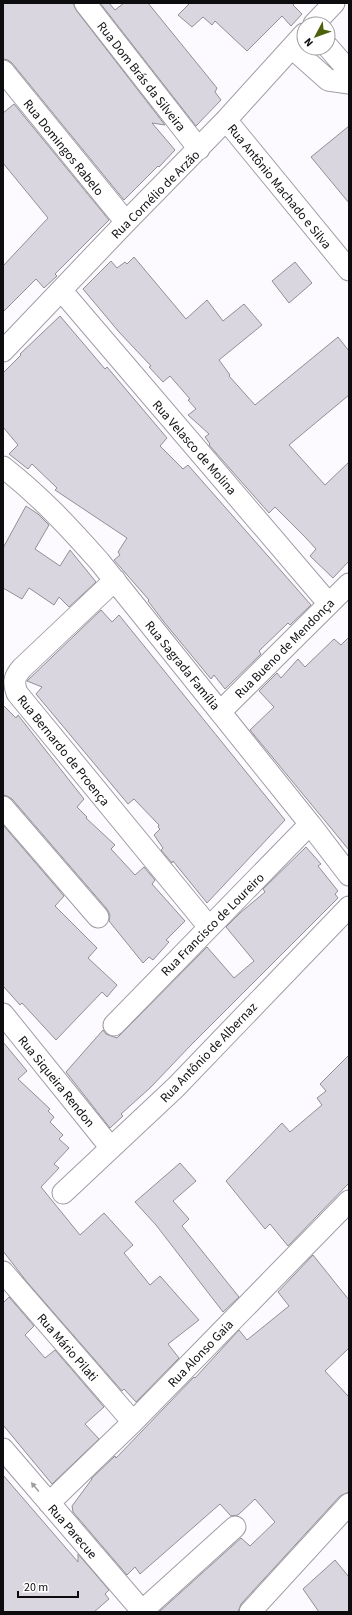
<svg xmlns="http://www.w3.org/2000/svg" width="352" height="1615" viewBox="0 0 352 1615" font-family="'Source Sans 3',sans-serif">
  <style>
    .building { fill: #dad6df; stroke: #928e97 }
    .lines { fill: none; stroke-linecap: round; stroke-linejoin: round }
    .street-casing { stroke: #a19da6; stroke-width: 23 }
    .street { stroke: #fff; stroke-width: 21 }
    .oneway { fill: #9e9e9f }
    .labels { text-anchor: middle; stroke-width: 3.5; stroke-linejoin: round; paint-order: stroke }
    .street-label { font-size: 13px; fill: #0d0c0f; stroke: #fff }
  </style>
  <rect width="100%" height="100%" fill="#fcfafe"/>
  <path class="building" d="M 3,3 L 73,3 L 76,10 L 165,125 L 152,123 L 175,150 L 159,167 L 158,166 L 124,200 L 12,63 L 8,60 L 3,59 Z
    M 100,3 L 109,3 L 115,10 L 124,3 L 148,3 L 217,88 L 215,92 L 221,100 L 196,126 Z
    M 188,3 L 295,3 L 293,5 L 302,14 L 291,26 L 282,16 L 247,51 L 215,21 L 212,25 L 203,17 L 192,27 L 178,15 L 189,4 Z
    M 14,104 L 109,220 L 55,274 L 57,276 L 44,288 L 36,279 L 3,312 L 3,266 L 48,218 L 3,163 L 3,113 Z
    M 349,126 L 349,203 L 311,157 Z
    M 134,257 L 186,319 L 207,300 L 223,321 L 244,304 L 262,325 L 219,360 L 230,375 L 229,376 L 255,405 L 338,337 L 349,351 L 349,395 L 289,445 L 325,485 L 349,462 L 349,561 L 333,578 L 310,556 L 316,549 L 306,538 L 275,507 L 269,513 L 209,445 L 210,444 L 205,437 L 209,434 L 188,415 L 196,409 L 188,400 L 190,399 L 170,376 L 163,382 L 149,367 L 151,366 L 119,332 L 83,289 L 111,261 L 117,268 L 125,262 L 127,264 Z
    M 295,262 L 312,283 L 289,303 L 272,281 Z
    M 60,316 L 105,369 L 107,367 L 167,438 L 160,446 L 183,469 L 188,465 L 311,605 L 290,625 L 288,623 L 259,651 L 261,654 L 225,689 L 214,675 L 211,679 L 164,622 L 148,601 L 149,600 L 114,560 L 120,555 L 118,552 L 127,538 L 55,490 L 57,488 L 32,464 L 28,469 L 9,454 L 18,445 L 3,427 L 3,373 L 21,355 L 20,354 Z
    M 26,506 L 38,514 L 49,525 L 35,549 L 60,566 L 70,550 L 96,582 L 69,607 L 59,597 L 54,605 L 29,588 L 22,599 L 3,588 L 3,548 Z
    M 101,610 L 112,622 L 119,615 L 285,820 L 207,903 L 173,861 L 172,863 L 161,850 L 163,848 L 154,835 L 160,829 L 158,827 L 159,825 L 134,799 L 128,804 L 36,694 L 42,687 L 27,681 Z
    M 349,637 L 349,850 L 250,730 L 274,707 L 259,691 L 277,673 L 281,678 L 298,659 L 305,667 L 334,639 L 341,645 Z
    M 3,705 L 16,718 L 18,715 L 84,799 L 77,807 L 87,817 L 86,818 L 115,845 L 111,849 L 135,875 L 144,867 L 155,880 L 152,884 L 185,921 L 166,940 L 169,942 L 153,960 L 149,957 L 143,963 L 109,921 L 110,915 L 107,909 L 12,799 L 7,796 L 3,795 Z
    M 3,825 L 64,896 L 55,906 L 97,948 L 88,958 L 117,985 L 107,997 L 102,992 L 56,1040 L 22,1003 L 20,1005 L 3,986 Z
    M 306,847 L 321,864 L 318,866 L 338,891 L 335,894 L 338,898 L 191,1045 L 151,1087 L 121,1114 L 123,1116 L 110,1128 L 66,1072 L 103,1030 L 106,1034 L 117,1038 L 207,947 L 234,978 L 254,961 L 226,927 L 240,913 L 265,892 L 263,889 Z
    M 3,1042 L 27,1071 L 18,1079 L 50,1109 L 48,1111 L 54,1117 L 50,1122 L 63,1135 L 59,1139 L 69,1148 L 54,1164 L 59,1168 L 41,1187 L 80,1235 L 104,1213 L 133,1245 L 124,1253 L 150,1285 L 160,1276 L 199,1320 L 168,1344 L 179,1358 L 136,1402 L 124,1389 L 122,1391 L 27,1282 L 3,1251 Z
    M 349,1055 L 349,1183 L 288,1246 L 270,1224 L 265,1229 L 226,1181 L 282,1123 L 290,1132 L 322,1105 L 317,1098 L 326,1091 L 320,1084 Z
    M 180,1163 L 196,1181 L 173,1201 L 189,1219 L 182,1226 L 239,1297 L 223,1312 L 156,1225 L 135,1202 Z
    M 313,1255 L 349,1300 L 349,1348 L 325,1371 L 349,1397 L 349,1492 L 340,1496 L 241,1604 L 238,1612 L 159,1612 L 241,1538 L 250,1546 L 275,1522 L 255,1499 L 238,1515 L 231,1516 L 220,1504 L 140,1574 L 135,1567 L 127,1575 L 73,1512 L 72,1506 L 92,1479 L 91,1479 L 115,1456 L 116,1458 L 194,1377 L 195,1378 L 239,1330 L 247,1340 L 289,1306 L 278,1292 Z
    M 9,1297 L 34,1326 L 25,1335 L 45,1358 L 55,1350 L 104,1407 L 85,1424 L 99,1439 L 52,1484 L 3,1425 L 3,1303 Z
    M 3,1475 L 78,1562 L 78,1554 L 109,1590 L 105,1594 L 109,1599 L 94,1612 L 3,1612 Z
    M 335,1560 L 349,1577 L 349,1612 L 319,1612 L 303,1589 Z"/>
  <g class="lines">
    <defs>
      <path id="street" d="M 85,3 L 199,149
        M 314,24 L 334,3
        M 328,47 L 349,71
        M 292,48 L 328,80 L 349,83
        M 3,71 L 126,222
        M 226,120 L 349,270
        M 61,290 L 329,604
        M 3,351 L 126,222 L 226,120 L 304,34
        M 3,467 C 40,496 68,526 99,561 L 310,824 L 349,875
        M 115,580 L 22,668 C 14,677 13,682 17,693 L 209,927
        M 220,712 L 349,584
        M 3,807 L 98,917
        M 3,1014 L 111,1148
        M 114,1025 L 310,824
        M 63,1193 L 176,1087 L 349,907
        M 3,1272 L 133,1422
        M 3,1449 L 143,1612
        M 49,1503 L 133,1422 L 349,1201
        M 142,1611 L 235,1527
        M 250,1612 L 349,1504"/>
    </defs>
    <use href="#street" class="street-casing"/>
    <use href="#street" class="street"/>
  </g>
  <defs><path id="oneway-solid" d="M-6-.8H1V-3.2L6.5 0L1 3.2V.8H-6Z"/></defs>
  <use class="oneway" href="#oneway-solid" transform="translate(35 1487) rotate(-130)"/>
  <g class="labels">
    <g class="street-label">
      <text transform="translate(142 76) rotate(52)" y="5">Rua Dom Brás da Silveira</text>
      <text transform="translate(64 147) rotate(51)" y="5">Rua Domingos Rabelo</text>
      <text transform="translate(280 186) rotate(51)" y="5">Rua Antônio Machado e Silva</text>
      <text transform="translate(155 194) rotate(-45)" y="5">Rua Cornélio de Arzão</text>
      <text transform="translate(195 447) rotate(49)" y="5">Rua Velasco de Molina</text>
      <text transform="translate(284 648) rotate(-45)" y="5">Rua Bueno de Mendonça</text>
      <text transform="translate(183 665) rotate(51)" y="5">Rua Sagrada Família</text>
      <text transform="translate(64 750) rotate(51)" y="5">Rua Bernardo de Proença</text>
      <text transform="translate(212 924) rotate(-45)" y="5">Rua Francisco de Loureiro</text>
      <text transform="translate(208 1052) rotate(-46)" y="5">Rua Antônio de Albernaz</text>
      <text transform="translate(57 1081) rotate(51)" y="5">Rua Siqueira Rendon</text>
      <text transform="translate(68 1347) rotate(49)" y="5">Rua Mário Pilati</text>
      <text transform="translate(200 1353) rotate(-46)" y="5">Rua Alonso Gaia</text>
      <text transform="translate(73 1531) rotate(49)" y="5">Rua Parecue</text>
    </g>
  </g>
  <rect width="352" height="1615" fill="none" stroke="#0d0c0f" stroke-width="8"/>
  <g transform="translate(316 36) rotate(229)"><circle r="19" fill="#ffffff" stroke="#9e9e9f"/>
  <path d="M0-3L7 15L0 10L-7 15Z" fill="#4c610a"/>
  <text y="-6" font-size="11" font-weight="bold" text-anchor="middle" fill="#0d0c0f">N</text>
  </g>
  <path d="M18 1591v6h60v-6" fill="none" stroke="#0d0c0f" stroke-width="2"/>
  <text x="24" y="1591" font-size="12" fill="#0d0c0f" stroke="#ffffff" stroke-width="3" paint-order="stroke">20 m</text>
</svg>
